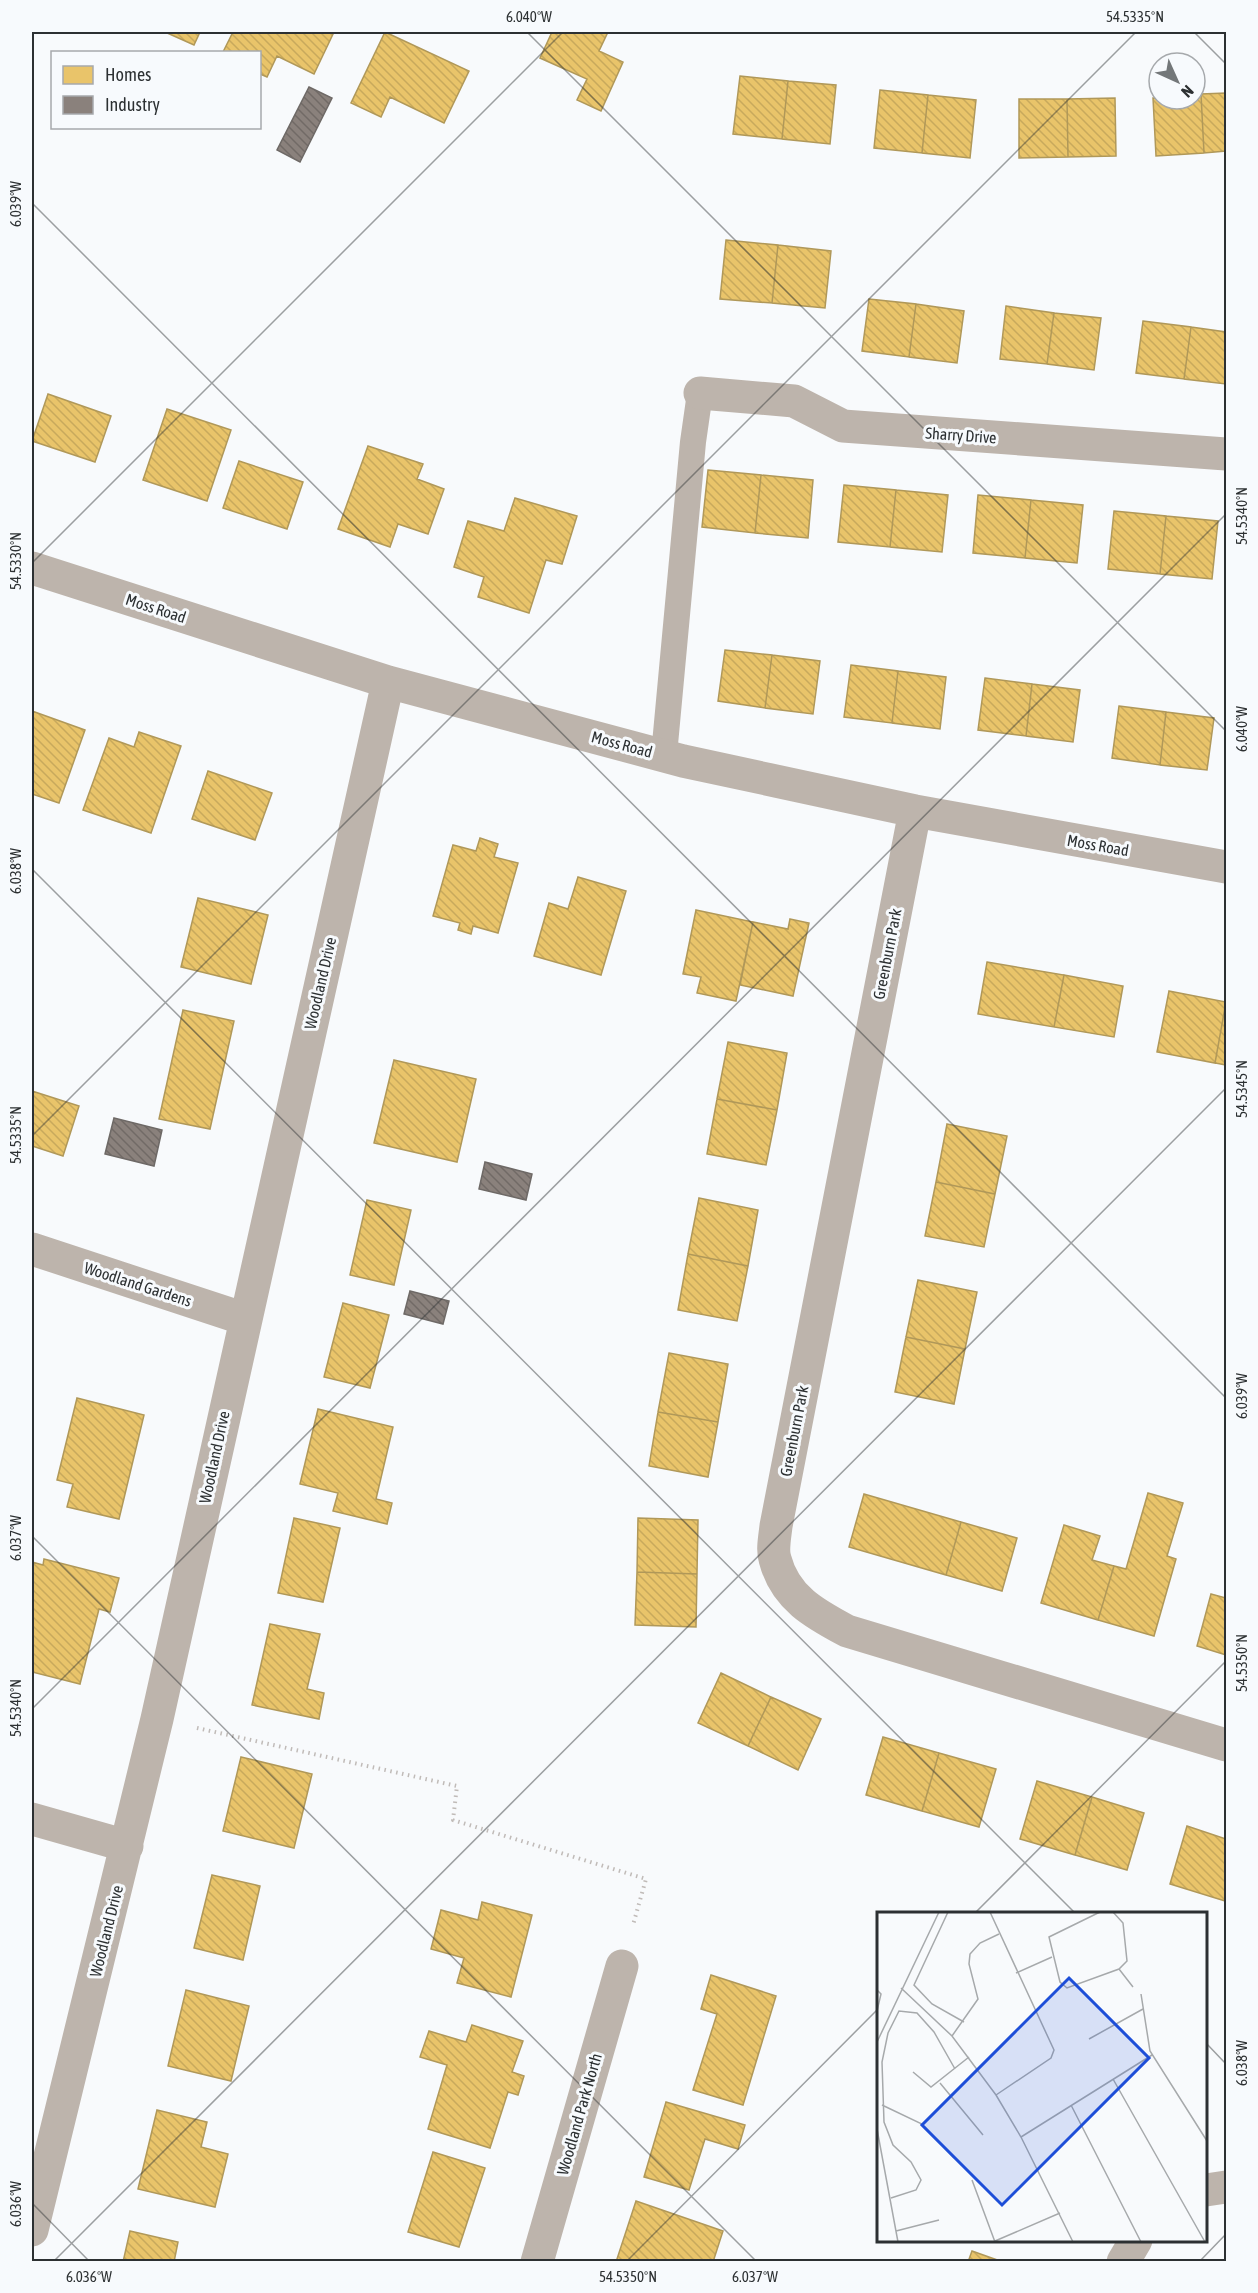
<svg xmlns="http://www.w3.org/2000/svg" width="1258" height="2293" viewBox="0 0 1258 2293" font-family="'Asap Condensed',sans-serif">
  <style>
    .homes { fill: url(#homes-back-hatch); stroke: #b09859; stroke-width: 1.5 }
    .industry { fill: url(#industry-back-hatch); stroke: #6e6966; stroke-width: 1.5 }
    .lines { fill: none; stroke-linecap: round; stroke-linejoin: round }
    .path { stroke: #c0bbb8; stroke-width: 4; stroke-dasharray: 1.5 4.5; stroke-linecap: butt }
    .lane { stroke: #bdb4ac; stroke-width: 26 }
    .street { stroke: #bdb4ac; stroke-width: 33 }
    .ticks { fill: none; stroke: #2c3032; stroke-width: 1.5; stroke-opacity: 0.45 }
    .labels { text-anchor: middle; stroke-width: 6; stroke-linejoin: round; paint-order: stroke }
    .street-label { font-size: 16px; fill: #2c3032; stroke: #f7fafd }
    .inset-road { fill: none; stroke: #a6a9ab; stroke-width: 1.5 }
    .view { fill: #1d4ed8; fill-opacity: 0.15; stroke: #1d4ed8; stroke-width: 3 }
    .inset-edge { fill: none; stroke: #2c3032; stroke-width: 3 }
    .neatline { fill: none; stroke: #2c3032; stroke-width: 2 }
    .ticks-label { font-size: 15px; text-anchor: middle; fill: #2c3032 }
  </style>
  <defs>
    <pattern id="homes-back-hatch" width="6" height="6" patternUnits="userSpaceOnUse" patternTransform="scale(1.5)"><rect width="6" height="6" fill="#e9c46a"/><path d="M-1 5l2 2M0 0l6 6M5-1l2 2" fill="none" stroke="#c8a95c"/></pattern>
    <pattern id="industry-back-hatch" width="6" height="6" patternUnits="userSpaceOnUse" patternTransform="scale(1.5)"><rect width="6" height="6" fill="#8a817c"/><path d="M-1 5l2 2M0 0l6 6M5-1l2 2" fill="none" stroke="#716a66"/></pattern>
  </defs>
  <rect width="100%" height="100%" fill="#f8fafc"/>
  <path class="homes" d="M 165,32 L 200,32 L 194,45 Z
    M 233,32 L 334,32 L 314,74 L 277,56 L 267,77 L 260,74 L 260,52 L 223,52 Z
    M 385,32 L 469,71 L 444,123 L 390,97 L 381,117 L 351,103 Z
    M 552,32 L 608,32 L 599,51 L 623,62 L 601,111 L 577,100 L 587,79 L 540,58 Z
    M 740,76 L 788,81 L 782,139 L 733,134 Z
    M 788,81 L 836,85 L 830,144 L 782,139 Z
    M 880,90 L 928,95 L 922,153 L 874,148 Z
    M 1226,93 L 1226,151 L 1204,153 L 1201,94 Z
    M 1201,94 L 1204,153 L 1156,156 L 1153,98 L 1195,99 L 1195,95 Z
    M 928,95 L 976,100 L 970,158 L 922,153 Z
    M 1115,98 L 1116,156 L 1068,157 L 1067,99 Z
    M 1019,99 L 1067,99 L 1068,157 L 1019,158 Z
    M 726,240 L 778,245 L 772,303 L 720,299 Z
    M 778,245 L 831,251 L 825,308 L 772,303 Z
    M 869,299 L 916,304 L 909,357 L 862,351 Z
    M 916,304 L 964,311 L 957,363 L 909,357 Z
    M 1006,306 L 1054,313 L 1047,364 L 1000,359 Z
    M 1054,313 L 1101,318 L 1094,370 L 1047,364 Z
    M 1143,321 L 1191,327 L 1184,379 L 1136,373 Z
    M 1191,327 L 1226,332 L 1226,384 L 1184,379 Z
    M 48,394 L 111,416 L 95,462 L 32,441 Z
    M 167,409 L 231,430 L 207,501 L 143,480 Z
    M 368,446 L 423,464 L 417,479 L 444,489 L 428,534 L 398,524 L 390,547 L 338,529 Z
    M 239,461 L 303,482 L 287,529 L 223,508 Z
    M 708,470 L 761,475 L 755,533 L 702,527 Z
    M 761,475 L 813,480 L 808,538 L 755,533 Z
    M 844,485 L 896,490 L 890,547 L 838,542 Z
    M 896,490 L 948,495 L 942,552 L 890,547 Z
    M 978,495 L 1031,500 L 1025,558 L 973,553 Z
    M 515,498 L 577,516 L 562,564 L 546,560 L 529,613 L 478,597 L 484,577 L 454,567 L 468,521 L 504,531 Z
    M 1031,500 L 1083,505 L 1077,563 L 1025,558 Z
    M 1114,511 L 1166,516 L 1160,574 L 1108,569 Z
    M 1166,516 L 1218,521 L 1212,579 L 1160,574 Z
    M 725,650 L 772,655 L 765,708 L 718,701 Z
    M 772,655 L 820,661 L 813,714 L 765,708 Z
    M 851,665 L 898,671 L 892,723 L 844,717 Z
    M 898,671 L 946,677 L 940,729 L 892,723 Z
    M 985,678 L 1032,684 L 1026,736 L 978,730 Z
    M 1032,684 L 1080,690 L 1073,742 L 1026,736 Z
    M 1119,706 L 1166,712 L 1160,765 L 1112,758 Z
    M 32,711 L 85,730 L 59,803 L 32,794 Z
    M 1166,712 L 1214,718 L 1207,770 L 1160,765 Z
    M 139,732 L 181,746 L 151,833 L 83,810 L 109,738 L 134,747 Z
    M 208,771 L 272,793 L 255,840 L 192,819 Z
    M 480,838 L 498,844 L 494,857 L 518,863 L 498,933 L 473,926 L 471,934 L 458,930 L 460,923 L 433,916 L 453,845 L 476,851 Z
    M 578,877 L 626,891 L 601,975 L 534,956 L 549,903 L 568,909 Z
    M 198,898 L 268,915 L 251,984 L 181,967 Z
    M 696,910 L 753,922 L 736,1001 L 697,993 L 701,977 L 683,974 Z
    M 790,919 L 809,923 L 793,996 L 740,985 L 753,922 L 788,929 Z
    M 987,962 L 1064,975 L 1054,1027 L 978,1014 Z
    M 1064,975 L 1123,986 L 1114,1037 L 1054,1027 Z
    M 1169,991 L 1226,1002 L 1215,1063 L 1157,1052 Z
    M 1226,1002 L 1226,1065 L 1215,1063 Z
    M 183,1010 L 234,1021 L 210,1129 L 159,1119 Z
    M 728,1042 L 787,1053 L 777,1110 L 717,1099 Z
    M 394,1060 L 476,1079 L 457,1162 L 374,1143 Z
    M 32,1091 L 79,1106 L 63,1156 L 32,1146 Z
    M 717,1099 L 777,1110 L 766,1165 L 707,1154 Z
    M 947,1124 L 1007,1136 L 995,1194 L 936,1182 Z
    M 936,1182 L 995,1194 L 984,1247 L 925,1236 Z
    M 699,1198 L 758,1210 L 748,1266 L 688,1254 Z
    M 367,1200 L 411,1210 L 394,1285 L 350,1275 Z
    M 688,1254 L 748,1266 L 737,1321 L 678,1310 Z
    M 918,1280 L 977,1292 L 965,1349 L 906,1337 Z
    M 343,1303 L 389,1315 L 370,1388 L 324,1377 Z
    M 906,1337 L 965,1349 L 954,1404 L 895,1392 Z
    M 669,1353 L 728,1364 L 718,1422 L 658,1412 Z
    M 77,1398 L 144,1415 L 119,1519 L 67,1507 L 73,1484 L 57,1480 Z
    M 318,1409 L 393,1427 L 376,1499 L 392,1503 L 387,1524 L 333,1511 L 338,1493 L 300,1484 Z
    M 658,1412 L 718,1422 L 708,1477 L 649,1466 Z
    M 1148,1493 L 1183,1503 L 1167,1556 L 1176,1559 L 1154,1636 L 1098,1620 L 1114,1566 L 1126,1569 Z
    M 864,1494 L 961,1522 L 946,1575 L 849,1547 Z
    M 294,1518 L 340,1528 L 323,1602 L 278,1593 Z
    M 638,1518 L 698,1520 L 697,1574 L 637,1572 Z
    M 961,1522 L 1017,1538 L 1002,1591 L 946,1575 Z
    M 1064,1525 L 1100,1536 L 1092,1560 L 1114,1566 L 1098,1620 L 1041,1603 Z
    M 44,1559 L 119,1578 L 110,1612 L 99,1609 L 80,1684 L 32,1672 L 32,1562 L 43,1565 Z
    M 637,1572 L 697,1574 L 696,1627 L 635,1625 Z
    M 1211,1594 L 1226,1598 L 1226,1655 L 1197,1646 Z
    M 270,1624 L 320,1634 L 307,1689 L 324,1693 L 319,1719 L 252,1705 Z
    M 721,1673 L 771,1697 L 748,1746 L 698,1723 Z
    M 771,1697 L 821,1719 L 798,1770 L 748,1746 Z
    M 883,1737 L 939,1753 L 922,1811 L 866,1795 Z
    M 939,1753 L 996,1769 L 979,1827 L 922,1811 Z
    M 241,1757 L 312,1774 L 294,1848 L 223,1831 Z
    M 1037,1781 L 1092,1797 L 1075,1855 L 1020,1839 Z
    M 1092,1797 L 1144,1813 L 1127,1870 L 1075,1855 Z
    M 1187,1826 L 1226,1839 L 1225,1901 L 1170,1884 Z
    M 212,1875 L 260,1886 L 243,1960 L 194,1948 Z
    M 482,1902 L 532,1915 L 511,1997 L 457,1983 L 464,1958 L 431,1949 L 441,1910 L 478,1920 Z
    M 711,1975 L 776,1996 L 743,2105 L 693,2090 L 717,2014 L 701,2009 Z
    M 186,1990 L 249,2006 L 231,2081 L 168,2066 Z
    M 472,2025 L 523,2041 L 512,2072 L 524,2076 L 518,2095 L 508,2092 L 490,2148 L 428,2129 L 447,2065 L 420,2057 L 429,2031 L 466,2042 Z
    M 666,2102 L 745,2125 L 738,2149 L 705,2139 L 689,2190 L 644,2177 Z
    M 157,2110 L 207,2122 L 201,2147 L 228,2154 L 215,2207 L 138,2189 Z
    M 433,2152 L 485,2168 L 459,2247 L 408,2232 Z
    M 636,2201 L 723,2231 L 713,2262 L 616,2262 Z
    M 130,2231 L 178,2242 L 174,2262 L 123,2262 Z
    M 972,2251 L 1003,2262 L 968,2262 Z"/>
  <path class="industry" d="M 309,87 L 332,98 L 300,162 L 277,150 Z
    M 114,1118 L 162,1130 L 154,1166 L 105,1154 Z
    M 485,1162 L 532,1174 L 526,1200 L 479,1189 Z
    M 410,1291 L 449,1301 L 443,1324 L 404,1314 Z"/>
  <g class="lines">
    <path class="path" d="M 197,1728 L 457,1786 L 453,1820 L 646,1879 L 633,1925"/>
    <path class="lane" d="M 664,755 L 693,442 L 700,393"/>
    <path class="street" d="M 700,393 L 794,401 L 843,426 L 1226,454
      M 32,568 L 388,682 L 683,761 L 915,811 L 1226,867
      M 915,811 L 776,1526 C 775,1536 772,1550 775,1559 C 785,1598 815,1614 847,1631 L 1226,1745
      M 32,1249 L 245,1319
      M 32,1819 L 127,1846
      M 1206,2190 L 1226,2187
      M 32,2230 L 157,1719 L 388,682
      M 537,2262 L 622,1966
      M 1123,2262 L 1136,2240"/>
  </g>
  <path class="ticks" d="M 527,32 L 1226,731M 1194,32 L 1226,64M 32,203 L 1226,1398M 32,563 L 563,32M 32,869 L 1076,1914M 32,1136 L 1136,32M 32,1536 L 757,2262M 32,1709 L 1226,514M 974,1914 L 1226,1661M 1206,2043 L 1226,2064M 32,2203 L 90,2262M 53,2262 L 1226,1088M 626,2262 L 878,2009M 1199,2262 L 1226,2234"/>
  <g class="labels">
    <g class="street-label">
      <text transform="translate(961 435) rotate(4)" y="6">Sharry Drive</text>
      <text transform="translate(156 608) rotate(18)" y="6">Moss Road</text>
      <text transform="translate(622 744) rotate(15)" y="6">Moss Road</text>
      <text transform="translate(1098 845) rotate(10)" y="6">Moss Road</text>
      <text transform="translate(887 954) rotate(-79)" y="6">Greenburn Park</text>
      <text transform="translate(320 983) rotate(-77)" y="6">Woodland Drive</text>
      <text transform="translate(138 1284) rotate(18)" y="6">Woodland Gardens</text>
      <text transform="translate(794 1431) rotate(-79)" y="6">Greenburn Park</text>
      <text transform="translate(214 1457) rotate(-78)" y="6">Woodland Drive</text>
      <text transform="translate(106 1931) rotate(-76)" y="6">Woodland Drive</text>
      <text transform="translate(579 2114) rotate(-74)" y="6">Woodland Park North</text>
    </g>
  </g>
  <g transform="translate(877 1912)">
    <rect width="330" height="330" fill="#f8fafc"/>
    <path class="inset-road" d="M 71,0 L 37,73 L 55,92 L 87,110M 113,0 L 177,138 L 174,146 L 119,183M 223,0 L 172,25 L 183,70 L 190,76 L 242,57 L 250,49 L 246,11 L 236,0M 242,57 L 256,75M 139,61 L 175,45M 24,76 L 75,124 L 119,183 L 144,225 L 196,330M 0,78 L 4,82 L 0,99M 264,82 L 273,139 L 330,229M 75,124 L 101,87 L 92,52 L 93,42 L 103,31 L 122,22M 212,127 L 266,97M 0,130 L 62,0M 36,160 L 54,175 L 92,145M 236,167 L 328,330M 63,171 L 106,223M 5,193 L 45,212 L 77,246M 194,193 L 264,330M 0,217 L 21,330M 144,225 L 275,143M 95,268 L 118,330M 14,286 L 39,278 L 44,268 L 34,250 L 16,233 L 7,210 L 5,150 L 11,121 L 22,99 L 40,101 L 57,120 L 78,157M 19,319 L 62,308M 118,329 L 183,301"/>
    <path class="view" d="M 192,66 L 272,146 L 125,293 L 45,213 Z"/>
    <rect width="330" height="330" class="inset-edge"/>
  </g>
  <rect width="1258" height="2293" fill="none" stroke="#f7fafd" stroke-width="66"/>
  <rect x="51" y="51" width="210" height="78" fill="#f7fafd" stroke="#a6a9ac" stroke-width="1.5"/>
  <rect x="63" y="66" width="30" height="18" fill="#e9c46a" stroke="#a6a9ac" stroke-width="1.5"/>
  <text x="105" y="81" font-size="18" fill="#2c3032">Homes</text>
  <rect x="63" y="96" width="30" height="18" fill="#8a817c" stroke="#a6a9ac" stroke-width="1.5"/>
  <text x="105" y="111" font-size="18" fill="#2c3032">Industry</text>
  <g transform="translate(1177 81) rotate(135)"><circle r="28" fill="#f7fafd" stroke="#a6a9ac" stroke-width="1.5"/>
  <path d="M0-4.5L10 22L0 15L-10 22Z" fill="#737779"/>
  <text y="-9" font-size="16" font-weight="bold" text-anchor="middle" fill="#2c3032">N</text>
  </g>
  <rect x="33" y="33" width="1192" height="2227" class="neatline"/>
  <g class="ticks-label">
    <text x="529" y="22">6.040°W</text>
    <text x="1135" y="22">54.5335°N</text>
    <text transform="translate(16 204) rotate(-90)" y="5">6.039°W</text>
    <text transform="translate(1242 516) rotate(-90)" y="5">54.5340°N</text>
    <text transform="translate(16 561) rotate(-90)" y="5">54.5330°N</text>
    <text transform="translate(1242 729) rotate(-90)" y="5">6.040°W</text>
    <text transform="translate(16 871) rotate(-90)" y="5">6.038°W</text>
    <text transform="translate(1242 1089) rotate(-90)" y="5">54.5345°N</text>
    <text transform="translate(16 1135) rotate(-90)" y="5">54.5335°N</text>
    <text transform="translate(1242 1396) rotate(-90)" y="5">6.039°W</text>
    <text transform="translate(16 1538) rotate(-90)" y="5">6.037°W</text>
    <text transform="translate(1242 1663) rotate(-90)" y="5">54.5350°N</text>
    <text transform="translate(16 1708) rotate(-90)" y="5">54.5340°N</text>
    <text transform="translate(1242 2063) rotate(-90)" y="5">6.038°W</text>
    <text transform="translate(16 2204) rotate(-90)" y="5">6.036°W</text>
    <text x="89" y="2282">6.036°W</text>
    <text x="628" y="2282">54.5350°N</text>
    <text x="755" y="2282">6.037°W</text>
  </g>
</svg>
